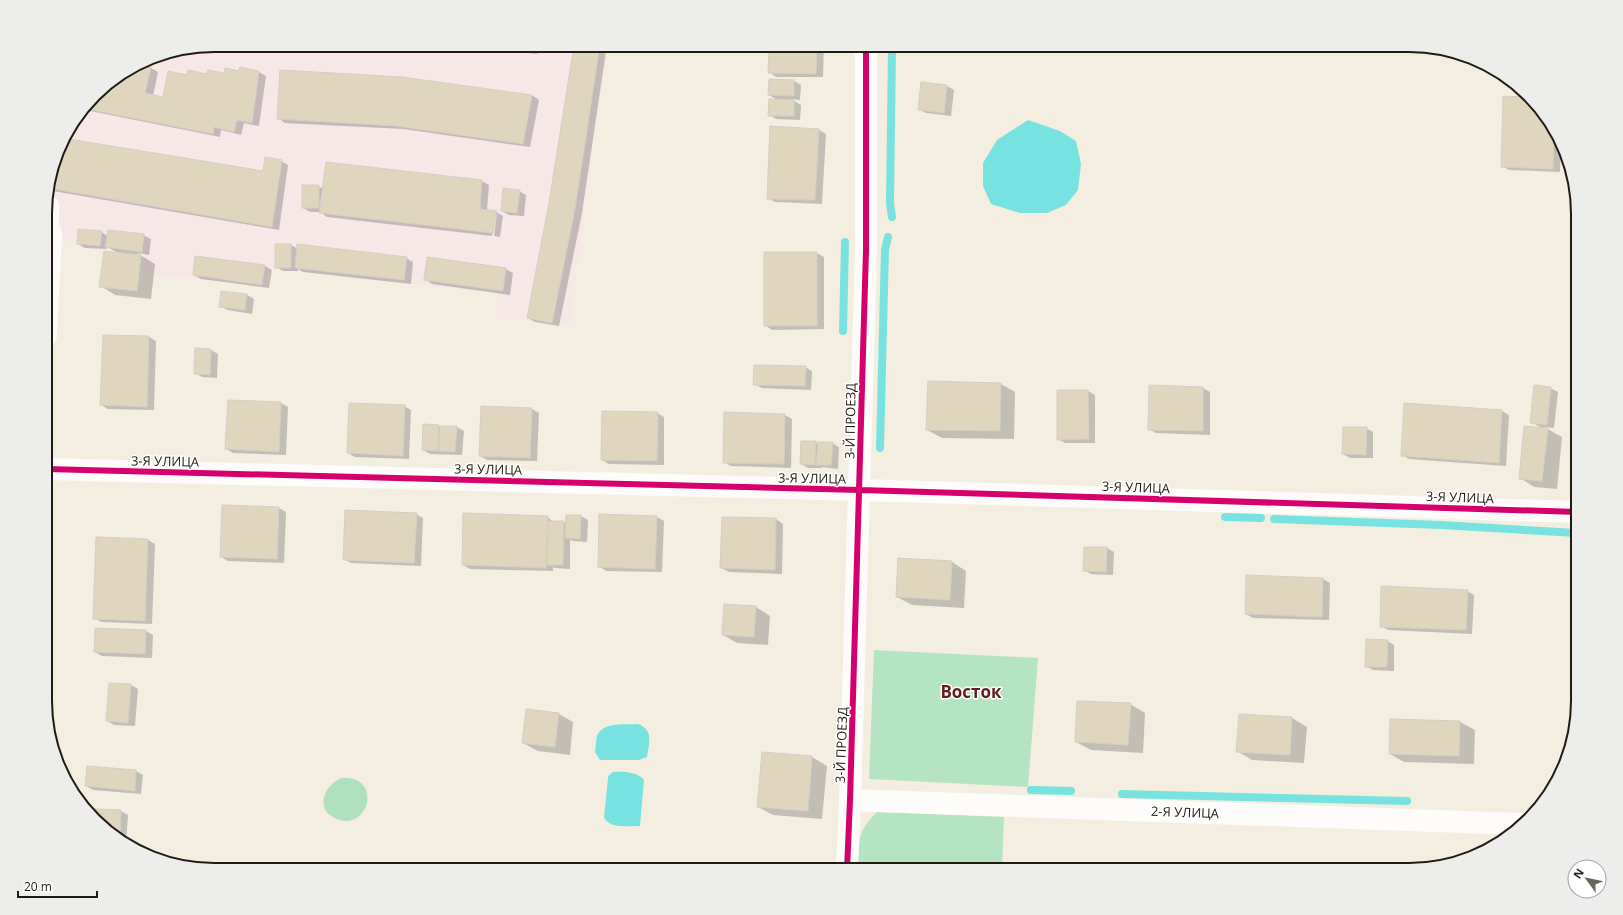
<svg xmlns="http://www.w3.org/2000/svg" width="1623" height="915" viewBox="0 0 1623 915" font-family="'Open Sans',sans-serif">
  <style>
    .industrial { fill: #f7e7e6 }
    .green { fill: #b5e4c0 }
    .forest { fill: #afe2bc }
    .water { fill: #78e2e0 }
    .shadow { fill: #0003 }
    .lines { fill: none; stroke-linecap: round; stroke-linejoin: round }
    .stream { stroke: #78e2e0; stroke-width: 8 }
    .building { fill: #e0d6bd; stroke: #d4cfc5 }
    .lane { stroke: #fdfcfa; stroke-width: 15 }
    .street { stroke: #fdfcfa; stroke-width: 22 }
    .cycleway-casing { stroke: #fff; stroke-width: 8 }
    .cycleway { stroke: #d6006c; stroke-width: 6 }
    .labels { text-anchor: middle; stroke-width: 3; stroke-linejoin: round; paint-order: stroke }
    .street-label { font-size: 13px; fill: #201c13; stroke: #fff }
    .district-label { font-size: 17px; font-weight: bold; fill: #631e1d; stroke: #fff }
    .rim { fill: none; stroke: #201c13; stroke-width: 2 }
  </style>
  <rect width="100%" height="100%" fill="#f4eee1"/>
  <path class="industrial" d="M 214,45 L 605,45 L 570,325 L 497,318 L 498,293 L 269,268 L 266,287 L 143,272 L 144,252 L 75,246 L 46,228 L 46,192 L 63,139 L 102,87 L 150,58 Z"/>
  <path class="green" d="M 874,650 L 1038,658 L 1028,787 L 869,779 Z
    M 877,812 L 1004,817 L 1002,870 L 857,870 C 859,842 856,833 877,812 Z"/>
  <path class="forest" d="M 342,778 C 385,775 368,837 333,817 C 315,807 325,784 342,778 Z"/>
  <path class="water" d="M 1028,120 L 1060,131 L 1076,141 L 1081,164 L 1078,190 L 1066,205 L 1047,213 L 1020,213 L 991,204 L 983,186 L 983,163 L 997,140 Z
    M 638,724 C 654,730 649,743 647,757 L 639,760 L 600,760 L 595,752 C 596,747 596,740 597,736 C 603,721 625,725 638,724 Z
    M 613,772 C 623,771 638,772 644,780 L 640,826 C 630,826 608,829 604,817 L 608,779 L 608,776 Z"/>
  <path class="shadow" d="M 462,45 L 556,45 L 555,50 L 539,46 L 537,54 Z
    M 575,45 L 607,45 L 582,213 L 559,326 L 535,322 L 528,318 L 550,203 Z
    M 770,45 L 824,45 L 823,77 L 776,77 L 769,72 Z
    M 138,65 L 151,68 L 158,72 L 153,96 L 164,98 L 188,76 L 225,75 L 240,72 L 241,68 L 259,72 L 266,76 L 259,126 L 244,123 L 241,135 L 221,130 L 220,137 L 85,110 L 102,87 Z
    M 794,81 L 801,85 L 800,100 L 791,99 L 801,105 L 800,120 L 776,119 L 769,115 L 779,101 L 769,95 Z
    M 947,86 L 954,90 L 951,116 L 926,113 L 919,109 Z
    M 532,95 L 539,100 L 530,147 L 403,129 L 285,123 L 278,118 Z
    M 1550,120 L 1561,143 L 1560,172 L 1509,170 L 1502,166 Z
    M 819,130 L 826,134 L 822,204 L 775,202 L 768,198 Z
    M 63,139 L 263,172 L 281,161 L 288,165 L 279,230 L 47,190 Z
    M 327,163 L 482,181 L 489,185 L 487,210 L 496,212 L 503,216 L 500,237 L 494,236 L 497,213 L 495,213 L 492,236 L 327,217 L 320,212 L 310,212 L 303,208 L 318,186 L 323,189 Z
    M 519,191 L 526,195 L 524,216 L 509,215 L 502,211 Z
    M 101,232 L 108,236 L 143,235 L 151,239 L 149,255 L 137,253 L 155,264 L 151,299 L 115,295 L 101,286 L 118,253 L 107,247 L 107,249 L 85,248 L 78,244 Z
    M 291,245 L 298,249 L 406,258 L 413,262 L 411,284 L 303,272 L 298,269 L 298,271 L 283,271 L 276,267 Z
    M 765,253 L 817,253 L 824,257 L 824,329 L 772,330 L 765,325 Z
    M 265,266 L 272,270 L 269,288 L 201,279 L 194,275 Z
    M 506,269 L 513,273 L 510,295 L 432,284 L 425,279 Z
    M 222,292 L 247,295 L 254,299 L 252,314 L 228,310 L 220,306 Z
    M 149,337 L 156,341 L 154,410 L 108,409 L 101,405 Z
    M 196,349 L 211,350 L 218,354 L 217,378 L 202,377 L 195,373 Z
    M 805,367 L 812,371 L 811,390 L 762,388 L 754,384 Z
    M 1001,384 L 1015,392 L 1014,439 L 942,438 L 927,430 Z
    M 1150,386 L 1203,388 L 1210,392 L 1210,435 L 1156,433 L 1149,429 Z
    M 1550,388 L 1558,392 L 1554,428 L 1544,427 L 1562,437 L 1557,489 L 1534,487 L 1520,478 L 1542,428 L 1531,422 Z
    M 1088,391 L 1095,395 L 1095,443 L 1065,443 L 1058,439 Z
    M 229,401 L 281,403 L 288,407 L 286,455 L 233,453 L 226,449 Z
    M 1405,404 L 1502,411 L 1509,415 L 1506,466 L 1409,459 L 1402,455 Z
    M 404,406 L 411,410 L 409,459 L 355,457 L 348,453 Z
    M 532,409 L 539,413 L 537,461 L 487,460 L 480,456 Z
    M 657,413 L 664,417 L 664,465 L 609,464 L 602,460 Z
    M 785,415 L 792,419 L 791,468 L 731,466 L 724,462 Z
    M 439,426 L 441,427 L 457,427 L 464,431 L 462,455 L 430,454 L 423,450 Z
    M 1366,428 L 1373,432 L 1373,458 L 1350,458 L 1343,454 Z
    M 815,442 L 818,444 L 832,443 L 839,447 L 838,469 L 822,467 L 822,468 L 808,468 L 801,464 Z
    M 223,506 L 279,508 L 286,512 L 284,563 L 228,561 L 221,557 Z
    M 416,514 L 423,518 L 421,566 L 351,563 L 344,559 Z
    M 581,516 L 588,520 L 587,542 L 573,541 L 570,540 L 570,569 L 555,568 L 553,567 L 553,571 L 470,569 L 463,565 L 547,517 L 554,522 L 564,522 L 567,524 Z
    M 657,517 L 664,521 L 662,572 L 606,571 L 599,566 Z
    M 723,518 L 776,519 L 783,524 L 782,574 L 729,572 L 721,568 Z
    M 97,538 L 148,540 L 155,544 L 152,624 L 101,622 L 94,618 Z
    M 1107,548 L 1114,552 L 1113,575 L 1091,574 L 1084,570 Z
    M 952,562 L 966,571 L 964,608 L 912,605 L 897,597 Z
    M 1323,579 L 1330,583 L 1329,620 L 1253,618 L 1246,614 Z
    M 1467,591 L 1474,595 L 1472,634 L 1388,630 L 1381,626 Z
    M 756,607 L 770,616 L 768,645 L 737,643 L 723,635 Z
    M 96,629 L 146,631 L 153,635 L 152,658 L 102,656 L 95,652 Z
    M 1387,641 L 1394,645 L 1394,671 L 1373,670 L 1366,666 Z
    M 131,685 L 138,689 L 135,726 L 114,725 L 107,721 Z
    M 1130,704 L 1145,713 L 1143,753 L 1091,750 L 1076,742 Z
    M 559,714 L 573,722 L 570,755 L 538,751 L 523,743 Z
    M 1240,715 L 1292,718 L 1307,727 L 1304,763 L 1252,760 L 1237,751 Z
    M 1391,720 L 1460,722 L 1475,730 L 1474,764 L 1404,762 L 1390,754 Z
    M 763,753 L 812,757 L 827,766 L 822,819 L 773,815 L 758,807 Z
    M 136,771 L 143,775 L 141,794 L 93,790 L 86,786 Z
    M 121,811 L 128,815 L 126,844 L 96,815 Z"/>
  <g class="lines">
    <path class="stream" d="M 892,217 L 890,203 L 892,45
      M 843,331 L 845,242
      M 880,448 L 885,250 L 888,237
      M 1225,517 L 1261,518
      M 1274,519 L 1441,525 L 1576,533 L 1578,535
      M 1031,790 L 1071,791
      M 1122,794 L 1407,801"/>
  </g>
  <path class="building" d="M 483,45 L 531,45 L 530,51 Z
    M 574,45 L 600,45 L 575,209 L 552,323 L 527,318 L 549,203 Z
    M 769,45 L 817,45 L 816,74 L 768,73 Z
    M 139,65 L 151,67 L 145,93 L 163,97 L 168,71 L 187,75 L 188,70 L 207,74 L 208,70 L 224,73 L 225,68 L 239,71 L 240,67 L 259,71 L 252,123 L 237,120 L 234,132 L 214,127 L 213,134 L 86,109 L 102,87 Z
    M 280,70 L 402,77 L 532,95 L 523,144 L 396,126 L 277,119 Z
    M 769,79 L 794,80 L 794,96 L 768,95 Z
    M 921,82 L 947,85 L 944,113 L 918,110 Z
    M 1503,96 L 1525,97 L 1550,120 L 1554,130 L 1553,169 L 1501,167 Z
    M 769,99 L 794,100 L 794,116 L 768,116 Z
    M 770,126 L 819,129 L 815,200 L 767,199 Z
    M 63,138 L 263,171 L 265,157 L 282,160 L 272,227 L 48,188 Z
    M 326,162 L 482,180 L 480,209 L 497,211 L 493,233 L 319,213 Z
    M 302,185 L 319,185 L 319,208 L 302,208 Z
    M 503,188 L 520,190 L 517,213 L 501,211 Z
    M 78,229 L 102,231 L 100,246 L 77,244 Z
    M 108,230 L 144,234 L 142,252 L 105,247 Z
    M 275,244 L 291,244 L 291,268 L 275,268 Z
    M 297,244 L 407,257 L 404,280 L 295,268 Z
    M 104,251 L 141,255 L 137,291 L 99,287 Z
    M 764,252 L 817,252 L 817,326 L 764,326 Z
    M 195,256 L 265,265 L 262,285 L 193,275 Z
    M 427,257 L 506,268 L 503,291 L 424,280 Z
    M 221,291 L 247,294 L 245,310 L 219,307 Z
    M 103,335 L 149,336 L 147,407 L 100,405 Z
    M 195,348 L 211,349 L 210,375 L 194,374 Z
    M 754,365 L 806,366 L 805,386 L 753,385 Z
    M 928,381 L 1001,383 L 1000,431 L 926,430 Z
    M 1149,385 L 1203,387 L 1203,431 L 1148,430 Z
    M 1534,385 L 1551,387 L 1547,425 L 1530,423 Z
    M 1057,390 L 1088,390 L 1089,439 L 1057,440 Z
    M 228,400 L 281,402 L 279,452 L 225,449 Z
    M 349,403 L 405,405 L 403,456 L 347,453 Z
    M 1404,403 L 1502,410 L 1499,463 L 1401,456 Z
    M 481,406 L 532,408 L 530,458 L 479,456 Z
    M 602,411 L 658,412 L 657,461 L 601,460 Z
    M 724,412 L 785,414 L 784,464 L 723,463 Z
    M 423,424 L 439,425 L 438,451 L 422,450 Z
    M 440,426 L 457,426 L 455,452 L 439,451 Z
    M 1524,426 L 1548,428 L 1542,481 L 1519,479 Z
    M 1343,427 L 1367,427 L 1366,455 L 1342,454 Z
    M 801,441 L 816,441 L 815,465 L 800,464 Z
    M 818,442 L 833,442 L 831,465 L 816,465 Z
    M 222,505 L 279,507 L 277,559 L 220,557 Z
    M 345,510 L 417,513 L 414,563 L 343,560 Z
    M 463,513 L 548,516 L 546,568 L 462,565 Z
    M 599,514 L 657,516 L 655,569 L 598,567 Z
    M 566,515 L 581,515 L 580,539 L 565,538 Z
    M 722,517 L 776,518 L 775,570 L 720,568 Z
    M 548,521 L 564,521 L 563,565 L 547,565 Z
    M 96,537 L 148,539 L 145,621 L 93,619 Z
    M 1084,547 L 1107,547 L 1106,572 L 1083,571 Z
    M 898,558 L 952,561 L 950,600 L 896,597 Z
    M 1246,575 L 1323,578 L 1322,617 L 1245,614 Z
    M 1381,586 L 1468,590 L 1466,630 L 1380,627 Z
    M 724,604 L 756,606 L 754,637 L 722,635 Z
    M 95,628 L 146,630 L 145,654 L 94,652 Z
    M 1366,639 L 1388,640 L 1387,667 L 1365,667 Z
    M 109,683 L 131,684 L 128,723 L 106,721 Z
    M 1077,701 L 1131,703 L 1128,745 L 1075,742 Z
    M 526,709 L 559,713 L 555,747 L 522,743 Z
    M 1239,714 L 1292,717 L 1290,755 L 1236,752 Z
    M 1390,719 L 1460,721 L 1459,756 L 1389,754 Z
    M 762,752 L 812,756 L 808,811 L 757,807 Z
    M 87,766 L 136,770 L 135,791 L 85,786 Z
    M 95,809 L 121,810 L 120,838 L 95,815 Z
    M 1040,867 L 1090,870 L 1040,870 Z"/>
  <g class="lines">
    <path class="lane" d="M 51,233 L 52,205"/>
    <path class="street" d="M 46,335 L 51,233
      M 46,469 L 860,490 L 1578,512
      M 850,800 L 1519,824
      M 847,870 L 850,800 L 866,250 L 866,45"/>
    <defs>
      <path id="cycleway" d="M 46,469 L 860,490 L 1578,512
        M 847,870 L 850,800 L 866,250 L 866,45"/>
    </defs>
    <use href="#cycleway" class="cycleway-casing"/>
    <use href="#cycleway" class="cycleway"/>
  </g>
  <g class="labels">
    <g class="street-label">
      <text transform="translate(850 421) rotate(-89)" y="5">3-Й ПРОЕЗД</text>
      <text transform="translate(165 461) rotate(1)" y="5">3-Я УЛИЦА</text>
      <text transform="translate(488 469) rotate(1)" y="5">3-Я УЛИЦА</text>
      <text transform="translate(812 478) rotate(1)" y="5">3-Я УЛИЦА</text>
      <text transform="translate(1136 487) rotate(2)" y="5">3-Я УЛИЦА</text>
      <text transform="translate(1460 497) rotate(2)" y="5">3-Я УЛИЦА</text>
      <text transform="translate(841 745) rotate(-88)" y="5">3-Й ПРОЕЗД</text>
      <text transform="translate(1185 812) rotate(2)" y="5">2-Я УЛИЦА</text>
    </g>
    <g class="district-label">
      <text x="971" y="698">Восток</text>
    </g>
  </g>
  <path d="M0 0H1623V915H0ZM214 52H1409A162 162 0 0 1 1571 214V701A162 162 0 0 1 1409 863H214A162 162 0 0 1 52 701V214A162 162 0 0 1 214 52Z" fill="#ededec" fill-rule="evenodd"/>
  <path class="rim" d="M214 52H1409A162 162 0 0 1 1571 214V701A162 162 0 0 1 1409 863H214A162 162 0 0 1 52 701V214A162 162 0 0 1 214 52Z"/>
  <g transform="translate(1587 879) rotate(303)"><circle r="19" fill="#ffffff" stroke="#a6a4a1"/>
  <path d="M0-3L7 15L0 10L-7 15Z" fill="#6a665b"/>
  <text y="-6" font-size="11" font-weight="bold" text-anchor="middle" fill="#201c13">N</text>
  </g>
  <path d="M18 891v6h79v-6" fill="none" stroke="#201c13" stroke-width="2"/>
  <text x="24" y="891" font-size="12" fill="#201c13" stroke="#ffffff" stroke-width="3" paint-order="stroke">20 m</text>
</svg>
